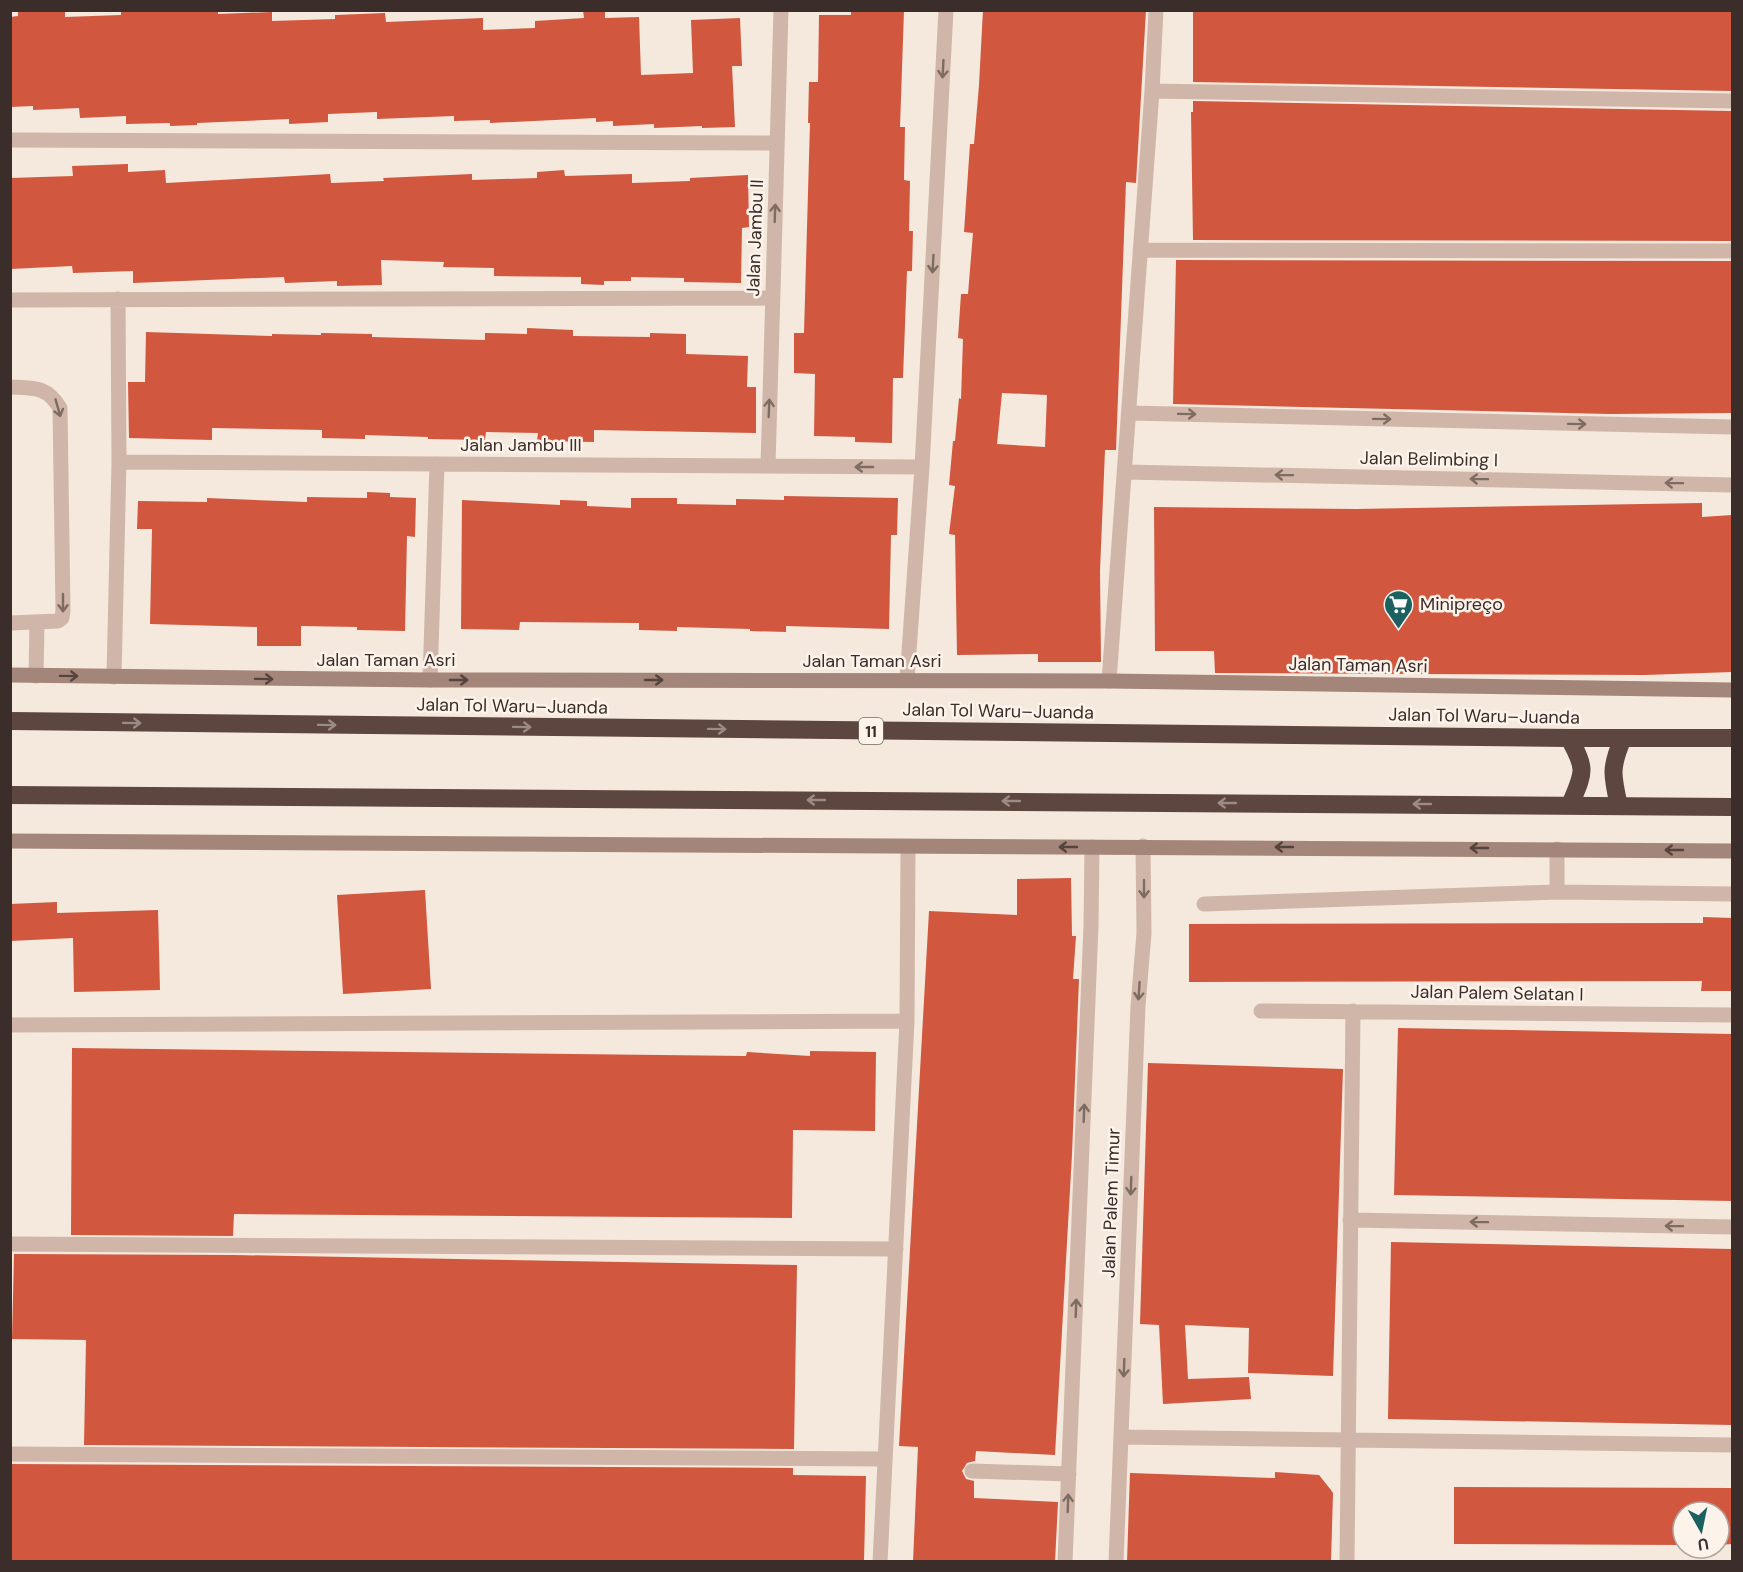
<svg xmlns="http://www.w3.org/2000/svg" width="1743" height="1572" viewBox="0 0 1743 1572" font-family="'DM Sans',sans-serif">
  <style>
    .building { fill: #d1573f; fill-rule: evenodd }
    .lines { fill: none; stroke-linecap: round; stroke-linejoin: round }
    .service { stroke: #cfb6a8; stroke-width: 15 }
    .minor { stroke: #cfb6a8; stroke-width: 15 }
    .secondary { stroke: #a38579; stroke-width: 15 }
    .motorway { stroke: #5c463f; stroke-width: 18 }
    .oneway { stroke: #7e6b62 }
    .oneway2 { stroke: #55433d }
    .oneway3 { stroke: #9c8b84 }
    .labels { text-anchor: middle; stroke-width: 5; stroke-linejoin: round; paint-order: stroke }
    .shield { fill: #fcf3eb; stroke: #756863; stroke-width: 1.5 }
    .shield-label { font-size: 16px; font-weight: bold; fill: #3b2d29 }
    .street-label { font-size: 18px; fill: #3b2d29; stroke: #fcf3eb }
    .poi-label { font-size: 18px; fill: #3b2d29; stroke: #fcf3eb; text-anchor: start }
  </style>
  <rect width="100%" height="100%" fill="#f5e8dd"/>
  <path class="building" d="M 18,10 L 65,10 L 65,17 L 121,15 L 121,12 L 152,10 L 218,10 L 218,14 L 272,12 L 272,21 L 335,19 L 335,15 L 385,13 L 386,22 L 483,18 L 483,30 L 535,28 L 535,21 L 584,18 L 583,10 L 605,10 L 605,18 L 639,17 L 641,75 L 693,73 L 691,20 L 740,18 L 742,66 L 732,66 L 735,127 L 702,128 L 702,126 L 654,128 L 654,124 L 613,126 L 613,121 L 596,122 L 596,118 L 490,123 L 490,120 L 454,121 L 454,116 L 377,119 L 377,112 L 328,114 L 328,122 L 289,124 L 289,119 L 197,123 L 197,125 L 170,126 L 170,123 L 126,124 L 126,116 L 80,118 L 79,108 L 33,110 L 33,106 L 10,107 L 10,17 L 18,16 Z
    M 851,10 L 904,10 L 900,127 L 905,127 L 904,180 L 910,181 L 909,231 L 913,231 L 912,271 L 907,271 L 903,378 L 893,378 L 892,443 L 855,442 L 855,437 L 814,436 L 815,374 L 794,373 L 794,333 L 804,333 L 810,123 L 808,123 L 809,82 L 818,82 L 819,15 L 851,15 Z
    M 983,10 L 1146,10 L 1136,183 L 1126,182 L 1116,450 L 1105,450 L 1100,571 L 1101,662 L 1038,662 L 1038,654 L 957,655 L 955,535 L 949,534 L 955,486 L 949,485 L 953,441 L 955,441 L 959,398 L 961,399 L 963,339 L 958,338 L 961,294 L 968,294 L 973,233 L 964,232 L 970,144 L 974,144 L 979,85 ZM 1002,393 L 1047,395 L 1045,447 L 997,444 Z
    M 1193,10 L 1732,10 L 1732,91 L 1193,82 Z
    M 1193,101 L 1732,111 L 1732,241 L 1193,240 L 1191,112 L 1193,112 Z
    M 128,164 L 128,172 L 165,170 L 166,183 L 330,174 L 331,183 L 384,181 L 383,178 L 472,174 L 472,180 L 537,178 L 537,172 L 564,170 L 565,176 L 632,174 L 632,183 L 690,181 L 690,178 L 748,175 L 749,227 L 742,228 L 741,283 L 684,282 L 684,278 L 631,277 L 631,281 L 604,281 L 604,285 L 581,284 L 581,277 L 494,276 L 494,268 L 443,267 L 444,262 L 381,260 L 382,285 L 337,286 L 337,281 L 285,283 L 284,277 L 133,283 L 133,271 L 73,273 L 72,266 L 10,269 L 10,178 L 73,176 L 72,166 Z
    M 1176,260 L 1732,261 L 1732,413 L 1610,414 L 1173,404 Z
    M 527,328 L 573,330 L 573,336 L 650,337 L 650,333 L 686,334 L 686,354 L 748,356 L 747,387 L 756,387 L 756,433 L 594,430 L 594,442 L 537,441 L 538,433 L 486,432 L 485,440 L 428,439 L 428,437 L 365,435 L 365,439 L 322,438 L 322,430 L 212,428 L 212,440 L 129,438 L 128,382 L 145,382 L 146,332 L 272,336 L 272,334 L 321,335 L 321,333 L 372,334 L 372,337 L 485,340 L 485,333 L 527,334 Z
    M 367,492 L 390,493 L 390,497 L 416,498 L 415,537 L 407,536 L 405,631 L 357,630 L 357,627 L 301,626 L 301,646 L 257,646 L 257,627 L 150,624 L 152,529 L 137,529 L 138,501 L 207,502 L 207,498 L 307,502 L 307,497 L 367,498 Z
    M 784,496 L 898,498 L 897,535 L 891,535 L 889,629 L 786,626 L 786,632 L 750,631 L 750,629 L 677,627 L 677,631 L 639,630 L 639,623 L 520,622 L 519,630 L 461,629 L 462,500 L 560,505 L 560,500 L 587,501 L 587,506 L 631,508 L 631,498 L 677,498 L 677,504 L 736,505 L 736,499 L 784,500 Z
    M 1702,503 L 1702,517 L 1732,515 L 1732,672 L 1645,675 L 1215,673 L 1214,651 L 1155,651 L 1154,507 L 1356,509 Z
    M 1071,878 L 1072,936 L 1076,936 L 1073,979 L 1079,979 L 1072,1154 L 1055,1455 L 976,1451 L 975,1461 L 967,1463 L 962,1471 L 966,1479 L 974,1481 L 974,1498 L 1058,1502 L 1055,1562 L 913,1562 L 918,1447 L 899,1446 L 929,911 L 1017,915 L 1017,879 Z
    M 425,890 L 431,989 L 343,994 L 337,895 Z
    M 57,902 L 57,913 L 158,910 L 160,990 L 74,992 L 73,938 L 10,941 L 10,904 Z
    M 1703,917 L 1732,918 L 1732,991 L 1701,991 L 1702,981 L 1189,982 L 1189,924 L 1703,923 Z
    M 1398,1028 L 1732,1034 L 1732,1201 L 1394,1195 Z
    M 72,1048 L 746,1056 L 747,1052 L 810,1056 L 810,1051 L 876,1052 L 875,1131 L 793,1130 L 792,1218 L 234,1214 L 233,1236 L 71,1235 Z
    M 1148,1063 L 1343,1069 L 1333,1376 L 1248,1373 L 1249,1328 L 1185,1325 L 1188,1379 L 1249,1377 L 1251,1399 L 1163,1404 L 1159,1325 L 1140,1324 Z
    M 1391,1242 L 1732,1249 L 1732,1425 L 1388,1419 Z
    M 14,1254 L 233,1255 L 797,1265 L 794,1449 L 84,1445 L 86,1340 L 12,1339 Z
    M 10,1464 L 793,1468 L 793,1475 L 866,1476 L 864,1562 L 10,1562 Z
    M 1275,1472 L 1319,1475 L 1331,1490 L 1333,1493 L 1331,1562 L 1127,1562 L 1130,1473 L 1275,1478 Z
    M 1454,1487 L 1732,1488 L 1732,1544 L 1719,1545 L 1719,1512 L 1683,1512 L 1683,1545 L 1454,1544 Z"/>
  <g class="lines">
    <path class="service" d="M 10,387 C 34,388 47,386 60,408 L 63,610 L 62,618 L 58,621 L 10,623
      M 36,676 L 37,623
      M 1557,849 L 1557,892
      M 1204,904 L 1557,892 L 1732,894"/>
    <path class="minor" d="M 1152,91 L 1732,101
      M 10,140 L 777,143
      M 1140,250 L 1732,251
      M 10,300 L 772,298
      M 1129,413 L 1732,427
      M 119,462 L 922,467
      M 768,466 L 781,10
      M 1125,472 L 1732,485
      M 114,677 L 119,462 L 118,299
      M 430,680 L 437,464
      M 907,680 L 922,467 L 946,10
      M 1109,681 L 1152,91 L 1156,10
      M 1261,1011 L 1732,1015
      M 10,1025 L 907,1021
      M 1350,1220 L 1732,1227
      M 10,1244 L 896,1249
      M 1121,1437 L 1732,1445
      M 10,1454 L 885,1459
      M 972,1471 L 1069,1474
      M 880,1562 L 907,1021 L 908,847
      M 1065,1562 L 1091,926 L 1092,847
      M 1116,1562 L 1138,1006 L 1144,933 L 1143,846
      M 1347,1562 L 1353,1011"/>
    <path class="secondary" d="M 10,675 L 430,680 L 1109,681 L 1732,690
      M 10,841 C 585,845 1159,846 1732,851"/>
    <path class="motorway" d="M 10,721 L 1569,738 L 1732,738
      M 1569,738 C 1587,770 1584,772 1570,805
      M 10,795 L 1732,807
      M 1619,806 C 1612,775 1610,768 1623,738"/>
  </g>
  <defs><path id="oneway-shaft" d="M-6 0H5M1.5-3L5.5 0L1.5 3" fill="none" stroke-width="1.6" stroke-linecap="round" stroke-linejoin="round" transform="scale(1.5)"/></defs>
  <g class="oneway">
    <use href="#oneway-shaft" transform="translate(943 69) rotate(93)"/>
    <use href="#oneway-shaft" transform="translate(775 213) rotate(-88)"/>
    <use href="#oneway-shaft" transform="translate(933 264) rotate(93)"/>
    <use href="#oneway-shaft" transform="translate(58 408) rotate(74)"/>
    <use href="#oneway-shaft" transform="translate(769 408) rotate(-88)"/>
    <use href="#oneway-shaft" transform="translate(1187 414) rotate(1)"/>
    <use href="#oneway-shaft" transform="translate(1382 419) rotate(1)"/>
    <use href="#oneway-shaft" transform="translate(1577 424) rotate(1)"/>
    <use href="#oneway-shaft" transform="translate(864 467) rotate(-180)"/>
    <use href="#oneway-shaft" transform="translate(1284 475) rotate(-179)"/>
    <use href="#oneway-shaft" transform="translate(1479 479) rotate(-179)"/>
    <use href="#oneway-shaft" transform="translate(1674 483) rotate(-179)"/>
    <use href="#oneway-shaft" transform="translate(63 603) rotate(90)"/>
    <use href="#oneway-shaft" transform="translate(1144 889) rotate(90)"/>
    <use href="#oneway-shaft" transform="translate(1139 991) rotate(94)"/>
    <use href="#oneway-shaft" transform="translate(1084 1113) rotate(-88)"/>
    <use href="#oneway-shaft" transform="translate(1131 1186) rotate(92)"/>
    <use href="#oneway-shaft" transform="translate(1479 1222) rotate(-179)"/>
    <use href="#oneway-shaft" transform="translate(1674 1226) rotate(-179)"/>
    <use href="#oneway-shaft" transform="translate(1076 1308) rotate(-88)"/>
    <use href="#oneway-shaft" transform="translate(1124 1368) rotate(92)"/>
    <use href="#oneway-shaft" transform="translate(1068 1503) rotate(-88)"/>
  </g>
  <g class="oneway2">
    <use href="#oneway-shaft" transform="translate(69 676) rotate(1)"/>
    <use href="#oneway-shaft" transform="translate(264 679) rotate(1)"/>
    <use href="#oneway-shaft" transform="translate(459 680)"/>
    <use href="#oneway-shaft" transform="translate(654 680)"/>
    <use href="#oneway-shaft" transform="translate(1068 847) rotate(-180)"/>
    <use href="#oneway-shaft" transform="translate(1284 847) rotate(-180)"/>
    <use href="#oneway-shaft" transform="translate(1479 848) rotate(-180)"/>
    <use href="#oneway-shaft" transform="translate(1674 850) rotate(-180)"/>
  </g>
  <g class="oneway3">
    <use href="#oneway-shaft" transform="translate(132 723) rotate(1)"/>
    <use href="#oneway-shaft" transform="translate(327 725) rotate(1)"/>
    <use href="#oneway-shaft" transform="translate(522 727) rotate(1)"/>
    <use href="#oneway-shaft" transform="translate(717 729) rotate(1)"/>
    <use href="#oneway-shaft" transform="translate(816 800) rotate(-180)"/>
    <use href="#oneway-shaft" transform="translate(1011 801) rotate(-180)"/>
    <use href="#oneway-shaft" transform="translate(1227 803) rotate(-180)"/>
    <use href="#oneway-shaft" transform="translate(1422 804) rotate(-180)"/>
  </g>
  <defs>
    <symbol id="supermarket-pin" viewBox="-11 -11 22 30"><path d="M0 17L-7.5 6A9.5 9.5 0 1 1 7.5 6Z" fill="#1a6160" stroke="#fcf3eb"/><path d="M-6-5.5h2.5l.6 2H6L4.5 2H-2.5L-4.4-4H-6ZM-1.5 3.2a1.3 1.3 0 1 0 .1 0ZM3 3.2a1.3 1.3 0 1 0 .1 0Z" fill="#fff"/></symbol>
  </defs>
  <g fill-rule="evenodd">
    <use href="#supermarket-pin" x="1382" y="588" width="33" height="45"/>
  </g>
  <g class="labels">
    <rect class="shield" x="859" y="718" width="24" height="26" rx="4.5"/>
    <g class="shield-label">
      <text x="871" y="737">11</text>
    </g>
    <g class="street-label">
      <text transform="translate(755 238) rotate(-88)" y="6">Jalan Jambu II</text>
      <text x="521" y="451">Jalan Jambu III</text>
      <text transform="translate(1429 459) rotate(1)" y="6">Jalan Belimbing I</text>
      <text x="386" y="666">Jalan Taman Asri</text>
      <text x="872" y="667">Jalan Taman Asri</text>
      <text transform="translate(1358 665) rotate(1)" y="6">Jalan Taman Asri</text>
      <text transform="translate(512 706) rotate(1)" y="6">Jalan Tol Waru–Juanda</text>
      <text transform="translate(998 711) rotate(1)" y="6">Jalan Tol Waru–Juanda</text>
      <text transform="translate(1484 716) rotate(1)" y="6">Jalan Tol Waru–Juanda</text>
      <text transform="translate(1497 993) rotate(1)" y="6">Jalan Palem Selatan I</text>
      <text transform="translate(1111 1203) rotate(-88)" y="6">Jalan Palem Timur</text>
    </g>
    <g class="poi-label">
      <text x="1420" y="610">Minipreço</text>
    </g>
  </g>
  <rect width="1743" height="1572" fill="none" stroke="#3b2d29" stroke-width="24"/>
  <g transform="translate(1701 1530) rotate(171)"><circle r="28" fill="#fcf3eb" stroke="#afa49d" stroke-width="1.5"/>
  <path d="M0-4.5L10 22L0 15L-10 22Z" fill="#1a6160"/>
  <text y="-9" font-size="16" font-weight="bold" text-anchor="middle" fill="#3b2d29">U</text>
  </g>
</svg>
